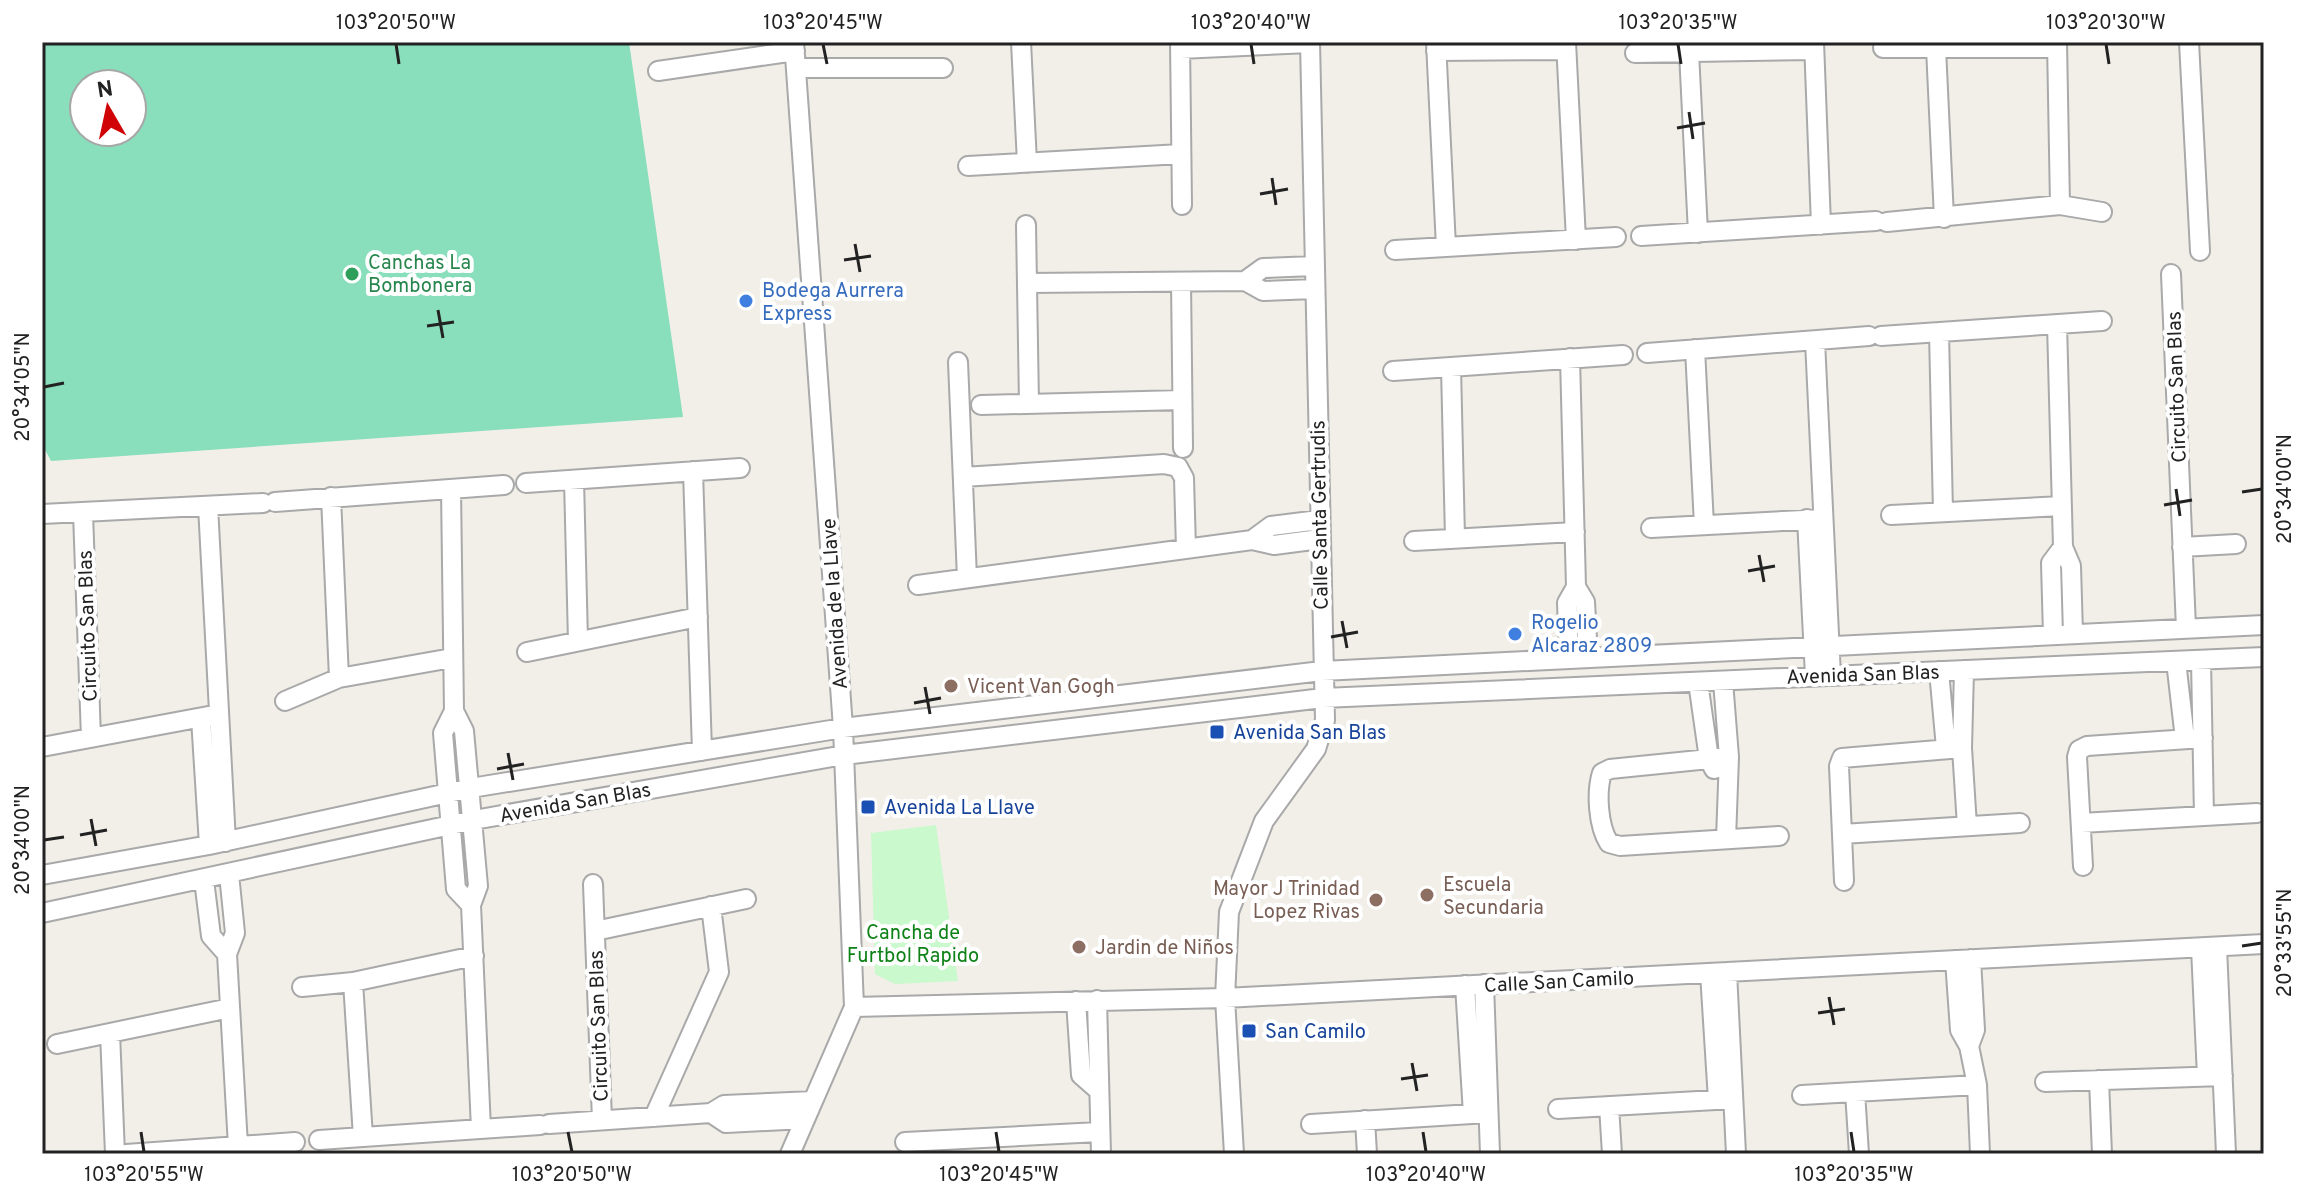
<svg xmlns="http://www.w3.org/2000/svg" width="2306" height="1196" viewBox="0 0 2306 1196" font-family="Overpass,sans-serif">
  <style>
    .park { fill: #c9f9cc }
    .pitch { fill: #89debc; fill-rule: evenodd }
    .lines { fill: none; stroke-linecap: round; stroke-linejoin: round }
    .street-casing { stroke: #a9a9a9; stroke-width: 22 }
    .street { stroke: #fff; stroke-width: 18 }
    .ticks { fill: none; stroke: #222; stroke-width: 3 }
    .leisure-dot { fill: #2e9e5b; stroke: #fff; stroke-width: 3 }
    .shop-dot { fill: #3f7fe0; stroke: #fff; stroke-width: 3 }
    .education-dot { fill: #8d6e63; stroke: #fff; stroke-width: 3 }
    .transit-dot { fill: #1a4fb4; stroke: #fff; stroke-width: 3 }
    .labels { text-anchor: middle; stroke-width: 8; stroke-linejoin: round; paint-order: stroke }
    .leisure-label { font-size: 20px; fill: #27864d; stroke: #fff; text-anchor: start }
    .shop-label { font-size: 20px; fill: #366cbe; stroke: #fff; text-anchor: start }
    .street-label { font-size: 20px; fill: #222; stroke: #fff }
    .education-label { font-size: 20px; fill: #785e54; stroke: #fff; text-anchor: start }
    .transit-label { font-size: 20px; fill: #164399; stroke: #fff; text-anchor: start }
    .park-label { font-size: 20px; fill: #0e8216; stroke: #fff }
    .neatline { fill: none; stroke: #222; stroke-width: 3 }
    .ticks-label { font-size: 20px; text-anchor: middle; fill: #222 }
  </style>
  <rect width="100%" height="100%" fill="#f2efe9"/>
  <path class="park" d="M 936,825 L 958,981 L 895,984 L 875,974 L 871,833 Z"/>
  <path class="pitch" d="M 42,42 L 629,42 L 683,417 L 51,461 L 42,444 ZM 84,84 L 132,84 L 132,132 L 84,132 Z"/>
  <g class="lines">
    <defs>
      <path id="street" d="M 1021,42 L 1027,163
        M 1180,42 L 1182,205
        M 1436,42 L 1446,247
        M 1566,42 L 1576,240
        M 1814,42 L 1821,225
        M 2189,42 L 2200,251
        M 1883,48 L 2057,48
        M 1936,48 L 1944,218
        M 1180,49 L 1310,43
        M 1436,51 L 1566,50
        M 1689,52 L 1698,233
        M 1635,53 L 1814,50
        M 796,68 L 943,68
        M 658,71 L 795,51
        M 968,166 L 1181,154
        M 2060,205 L 2102,212
        M 1887,222 L 2060,205 L 2057,42
        M 1026,225 L 1029,404
        M 1641,236 L 1876,221
        M 1395,250 L 1616,237
        M 2171,274 L 2186,628
        M 1245,281 L 1263,268 L 1314,266
        M 1181,282 L 1183,448
        M 1027,283 L 1245,281 L 1263,291 L 1314,289
        M 2057,324 L 2063,547 L 2071,566 L 2073,634
        M 1939,332 L 1943,512
        M 1881,336 L 2102,321
        M 1815,341 L 1831,676
        M 1695,349 L 1704,525
        M 1647,353 L 1869,336
        M 1570,358 L 1576,587 L 1585,602 L 1588,657
        M 958,362 L 967,578
        M 1451,367 L 1455,538
        M 1393,371 L 1623,355
        M 981,405 L 1182,400
        M 693,471 L 702,751
        M 963,477 L 1164,464 L 1178,467 L 1184,478 L 1186,549
        M 574,480 L 578,641
        M 526,483 L 740,468
        M 451,489 L 454,711 L 464,731 L 478,886 L 471,905 L 481,1129
        M 331,497 L 339,678
        M 275,502 L 504,485
        M 208,506 L 226,842
        M 83,513 L 91,738
        M 42,514 L 263,503
        M 1891,515 L 2062,506
        M 1807,519 L 1815,676
        M 1651,528 L 1823,519
        M 1252,540 L 1271,526 L 1319,520
        M 1414,541 L 1575,532
        M 2182,547 L 2236,544
        M 918,585 L 1252,540 L 1274,545 L 1320,539
        M 2053,635 L 2051,563 L 2063,547
        M 527,652 L 698,617
        M 1569,658 L 1567,603 L 1576,587
        M 2201,660 L 2204,816
        M 2176,661 L 2185,739
        M 1964,670 L 1962,748 L 1967,826
        M 1939,671 L 1946,748
        M 1723,681 L 1729,757 L 1726,839
        M 1698,682 L 1709,759 L 1714,769
        M 285,701 L 339,678 L 452,658
        M 454,711 L 443,733 L 456,889 L 471,905
        M 201,718 L 209,845
        M 42,747 L 219,714
        M 1729,757 L 1610,769 L 1602,773 C 1596,792 1598,826 1609,843 L 1620,846 L 1779,836
        M 2081,823 L 2257,813
        M 1842,834 L 2020,823
        M 2083,866 L 2077,757 L 2079,750 L 2087,746 L 2203,738
        M 229,874 L 235,933 L 227,954 L 238,1146
        M 42,875 L 209,845 L 471,788 L 843,728 L 1322,671 L 2264,625
        M 204,880 L 211,936 L 227,954
        M 1844,881 L 1839,766 L 1842,758 L 1962,748
        M 593,884 L 602,1120
        M 42,913 L 474,820 L 844,755 L 1323,698 L 2264,657
        M 595,931 L 746,899
        M 2217,947 L 2226,1154
        M 2201,948 L 2207,1076
        M 1955,960 L 1960,1030 L 1969,1046 L 1977,1085 L 1980,1154
        M 1727,972 L 1736,1154
        M 1710,973 L 1718,1100
        M 353,982 L 363,1137
        M 1484,984 L 1490,1154
        M 1465,985 L 1473,1114
        M 302,987 L 353,982 L 474,956
        M 1097,1000 L 1101,1154
        M 1076,1001 L 1081,1075 L 1097,1089
        M 854,1007 L 1225,998 L 2264,944
        M 110,1033 L 115,1154
        M 57,1044 L 230,1008
        M 1969,1046 L 1975,1030 L 1971,959
        M 2099,1080 L 2102,1154
        M 2045,1082 L 2223,1076
        M 1855,1092 L 1859,1154
        M 1802,1095 L 1977,1085
        M 1609,1106 L 1612,1154
        M 1558,1109 L 1733,1099
        M 711,1113 L 726,1123 L 805,1119
        M 654,1117 L 719,972 L 711,906
        M 1365,1120 L 1367,1154
        M 549,1124 L 711,1113 L 724,1105 L 813,1101
        M 1311,1124 L 1488,1113
        M 319,1140 L 540,1125
        M 905,1142 L 1099,1132
        M 126,1154 L 295,1142
        M 790,1154 L 854,1007 L 843,728 L 794,42
        M 1234,1154 L 1225,998 L 1229,912 L 1264,821 L 1316,749 L 1325,720 L 1310,42"/>
    </defs>
    <use href="#street" class="street-casing"/>
    <use href="#street" class="street"/>
  </g>
  <path class="ticks" d="M 396,44 L 399,64M 823,44 L 827,64M 1251,44 L 1254,64M 1678,44 L 1681,64M 2106,44 L 2109,64M 1689,112 L 1693,139M 1677,128 L 1705,123M 1272,178 L 1276,205M 1260,194 L 1288,189M 855,244 L 860,272M 844,260 L 871,256M 438,310 L 443,338M 427,326 L 454,322M 44,387 L 64,383M 2176,489 L 2180,516M 2242,492 L 2262,489M 2164,505 L 2192,500M 1759,555 L 1764,582M 1748,571 L 1775,566M 1342,621 L 1347,648M 1331,637 L 1358,632M 925,687 L 930,714M 914,703 L 941,698M 508,753 L 513,780M 497,769 L 524,764M 91,819 L 96,846M 80,835 L 107,830M 44,840 L 64,837M 2242,946 L 2262,943M 1829,997 L 1834,1025M 1818,1013 L 1845,1009M 1412,1063 L 1417,1091M 1401,1079 L 1428,1075M 141,1132 L 144,1152M 568,1132 L 572,1152M 996,1132 L 999,1152M 1423,1132 L 1426,1152M 1851,1132 L 1854,1152"/>
  <circle class="leisure-dot" cx="352" cy="274" r="8"/>
  <g class="shop-dot">
    <circle cx="746" cy="301" r="8"/>
    <circle cx="1515" cy="634" r="8"/>
  </g>
  <g class="education-dot">
    <circle cx="951" cy="686" r="8"/>
    <circle cx="1427" cy="895" r="8"/>
    <circle cx="1376" cy="900" r="8"/>
    <circle cx="1079" cy="947" r="8"/>
  </g>
  <g class="transit-dot">
    <rect x="1209" y="724" width="16" height="16" rx="4"/>
    <rect x="860" y="799" width="16" height="16" rx="4"/>
    <rect x="1241" y="1023" width="16" height="16" rx="4"/>
  </g>
  <g class="labels">
    <g class="leisure-label">
      <text x="368" y="269">Canchas La<tspan x="368" dy="23">Bombonera</tspan></text>
    </g>
    <g class="shop-label">
      <text x="762" y="297">Bodega Aurrera<tspan x="762" dy="23">Express</tspan></text>
      <text x="1531" y="629">Rogelio<tspan x="1531" dy="23">Alcaraz 2809</tspan></text>
    </g>
    <g class="street-label">
      <text transform="translate(2176 387) rotate(-92)" y="7">Circuito San Blas</text>
      <text transform="translate(1319 515) rotate(-91)" y="7">Calle Santa Gertrudis</text>
      <text transform="translate(834 604) rotate(-94)" y="7">Avenida de la Llave</text>
      <text transform="translate(87 626) rotate(-92)" y="7">Circuito San Blas</text>
      <text transform="translate(1863 674) rotate(-2)" y="7">Avenida San Blas</text>
      <text transform="translate(575 802) rotate(-10)" y="7">Avenida San Blas</text>
      <text transform="translate(1559 981) rotate(-3)" y="7">Calle San Camilo</text>
      <text transform="translate(598 1026) rotate(-92)" y="7">Circuito San Blas</text>
    </g>
    <g class="education-label">
      <text x="967" y="693">Vicent Van Gogh</text>
      <text x="1443" y="891">Escuela<tspan x="1443" dy="23">Secundaria</tspan></text>
      <text x="1360" y="895" text-anchor="end">Mayor J Trinidad<tspan x="1360" dy="23">Lopez Rivas</tspan></text>
      <text x="1095" y="954">Jardin de Niños</text>
    </g>
    <g class="transit-label">
      <text x="1233" y="739">Avenida San Blas</text>
      <text x="884" y="814">Avenida La Llave</text>
      <text x="1265" y="1038">San Camilo</text>
    </g>
    <g class="park-label">
      <text x="913" y="939">Cancha de<tspan x="913" dy="23">Furtbol Rapido</tspan></text>
    </g>
  </g>
  <rect width="2306" height="1196" fill="none" stroke="#ffffff" stroke-width="88"/>
  <g transform="translate(108 108) rotate(351)"><circle r="38" fill="#ffffff" stroke="#a7a7a7" stroke-width="2"/>
  <path d="M0-6L14 30L0 20L-14 30Z" fill="#d00407"/>
  <text y="-12" font-size="22" font-weight="bold" text-anchor="middle" fill="#222222">N</text>
  </g>
  <rect x="44" y="44" width="2218" height="1108" class="neatline"/>
  <g class="ticks-label">
    <text x="396" y="29">103°20'50"W</text>
    <text x="823" y="29">103°20'45"W</text>
    <text x="1251" y="29">103°20'40"W</text>
    <text x="1678" y="29">103°20'35"W</text>
    <text x="2106" y="29">103°20'30"W</text>
    <text transform="translate(22 387) rotate(-90)" y="7">20°34'05"N</text>
    <text transform="translate(2284 489) rotate(-90)" y="7">20°34'00"N</text>
    <text transform="translate(22 840) rotate(-90)" y="7">20°34'00"N</text>
    <text transform="translate(2284 943) rotate(-90)" y="7">20°33'55"N</text>
    <text x="144" y="1181">103°20'55"W</text>
    <text x="572" y="1181">103°20'50"W</text>
    <text x="999" y="1181">103°20'45"W</text>
    <text x="1426" y="1181">103°20'40"W</text>
    <text x="1854" y="1181">103°20'35"W</text>
  </g>
</svg>
